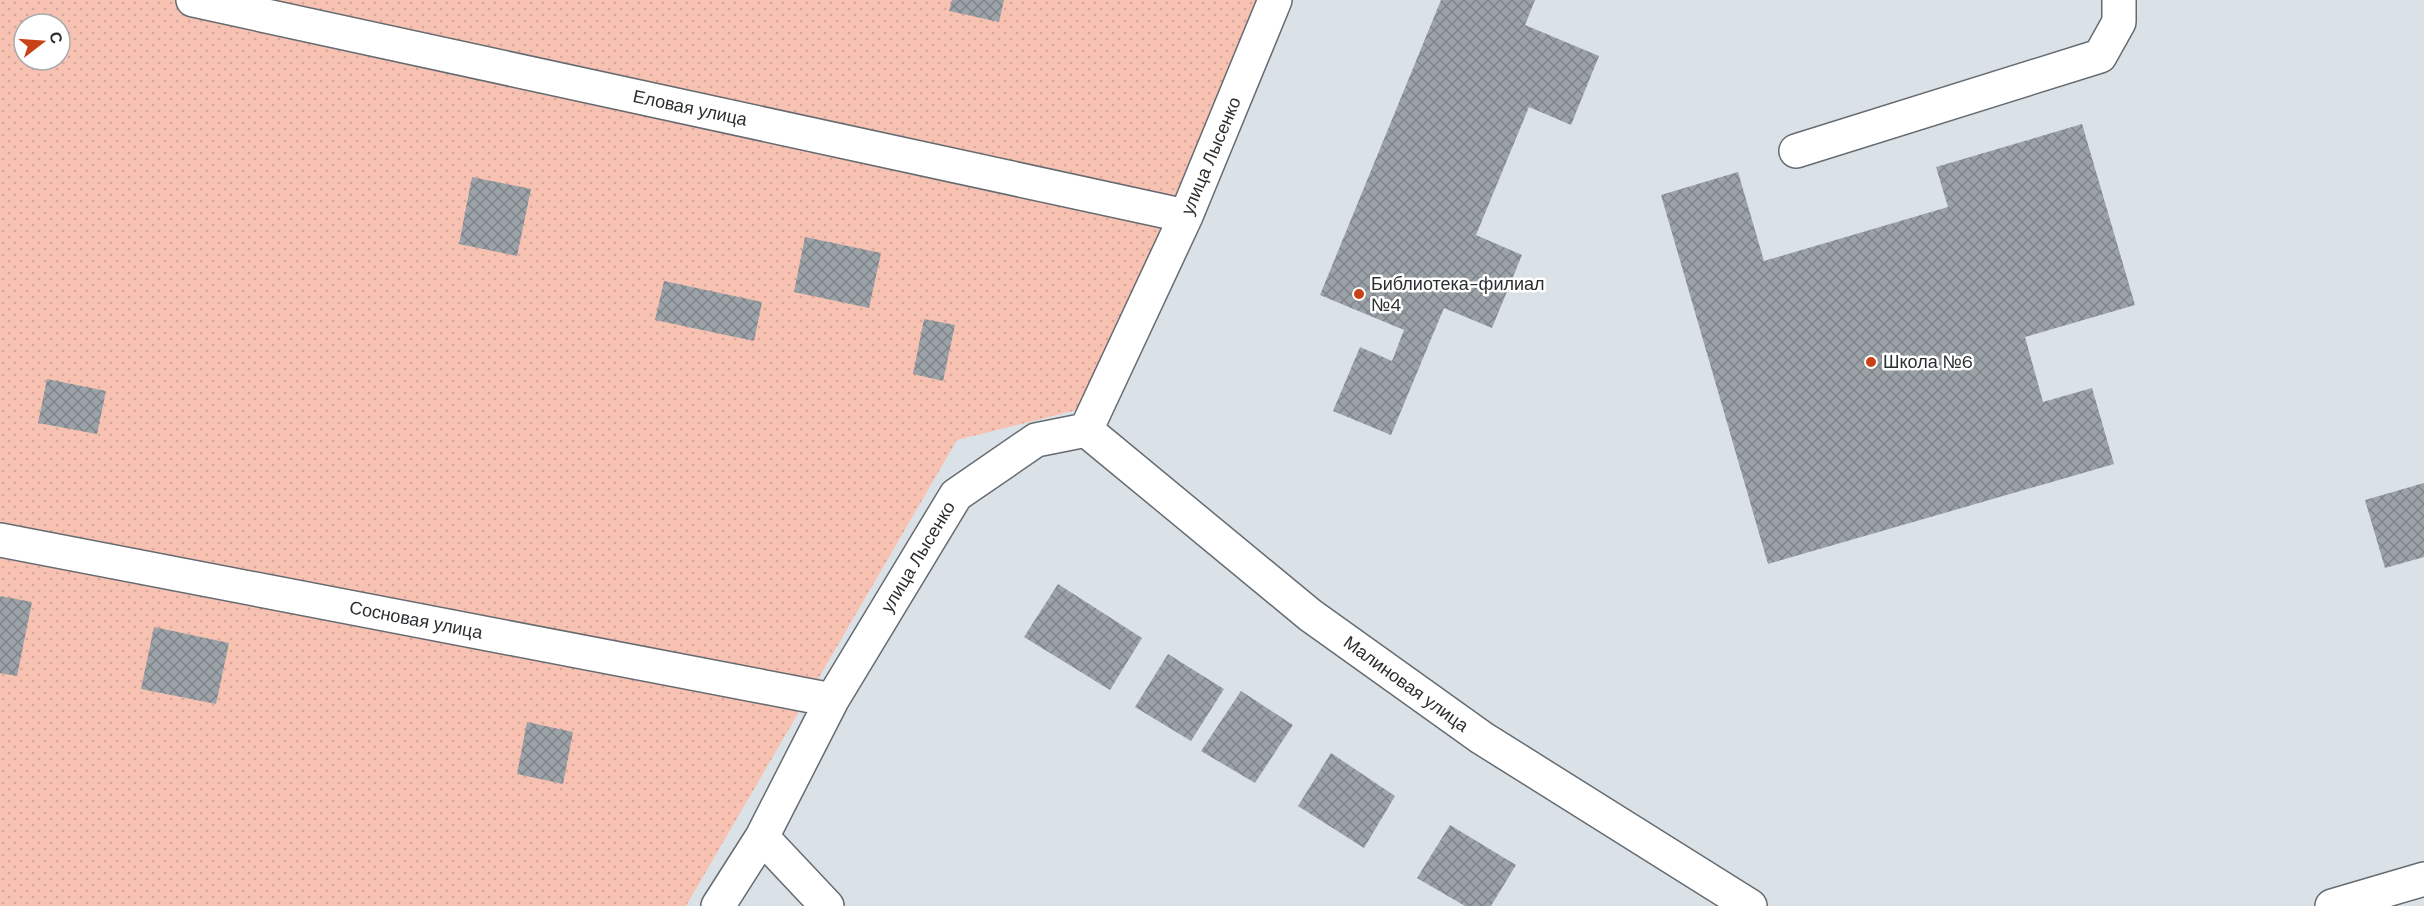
<svg xmlns="http://www.w3.org/2000/svg" width="2424" height="906" viewBox="0 0 2424 906" font-family="'DM Sans',sans-serif">
  <style>
    .garden { fill: url(#garden-dots); fill-rule: evenodd }
    .building { fill: url(#building-cross-hatch) }
    .lines { fill: none; stroke-linecap: round; stroke-linejoin: round }
    .minor-casing { stroke: #656b71; stroke-width: 36 }
    .minor { stroke: #fff; stroke-width: 33 }
    .poi-dot { fill: #c94117; stroke: #fff; stroke-width: 2 }
    .labels { text-anchor: middle; stroke-width: 5; stroke-linejoin: round; paint-order: stroke }
    .street-label { font-size: 18px; fill: #2b2e30; stroke: #fff }
    .poi-label { font-size: 18px; fill: #2b2e30; stroke: #fff; text-anchor: start }
  </style>
  <defs>
    <pattern id="garden-dots" width="8" height="8" patternUnits="userSpaceOnUse" patternTransform="scale(1.5)"><rect width="8" height="8" fill="#f8c2b3"/><path d="M2 2h.1M6 6h.1" fill="none" stroke="#d5a79a" stroke-width="1.8" stroke-linecap="round"/></pattern>
    <pattern id="building-cross-hatch" width="8" height="8" patternUnits="userSpaceOnUse" patternTransform="scale(1.5)"><rect width="8" height="8" fill="#9ba2a8"/><path d="M0 0l8 8M0 8l8-8" fill="none" stroke="#7f8489"/></pattern>
  </defs>
  <rect width="100%" height="100%" fill="#dae2e8"/>
  <path class="garden" d="M 0,0 L 1269,0 L 1097,405 L 957,440 L 686,906 L 0,906 ZM 24,24 L 60,24 L 60,60 L 24,60 Z"/>
  <path class="building" d="M 952,0 L 1004,0 L 999,22 L 949,11 Z
    M 1441,0 L 1535,0 L 1525,25 L 1599,56 L 1571,125 L 1529,107 L 1476,235 L 1522,255 L 1492,328 L 1444,308 L 1391,435 L 1333,411 L 1360,347 L 1392,361 L 1404,330 L 1320,295 Z
    M 2082,124 L 2135,305 L 2025,337 L 2043,402 L 2092,388 L 2114,464 L 1768,564 L 1661,195 L 1738,172 L 1764,261 L 1948,207 L 1936,167 Z
    M 472,177 L 531,189 L 517,256 L 459,244 Z
    M 805,237 L 881,253 L 869,308 L 794,292 Z
    M 664,281 L 762,302 L 754,341 L 655,320 Z
    M 924,319 L 955,325 L 943,381 L 913,374 Z
    M 47,379 L 106,391 L 97,434 L 38,423 Z
    M 2424,483 L 2424,557 L 2385,568 L 2365,500 Z
    M 1058,584 L 1142,638 L 1110,690 L 1024,637 Z
    M 0,596 L 32,602 L 17,676 L 0,673 Z
    M 154,627 L 229,643 L 216,704 L 141,689 Z
    M 1168,654 L 1224,689 L 1191,741 L 1135,707 Z
    M 1241,691 L 1293,725 L 1255,783 L 1201,751 Z
    M 527,722 L 573,732 L 563,784 L 517,774 Z
    M 1331,753 L 1395,796 L 1364,848 L 1298,806 Z
    M 1450,825 L 1516,865 L 1491,906 L 1465,906 L 1417,878 Z"/>
  <g class="lines">
    <defs>
      <path id="minor" d="M 193,0 L 1186,216
        M 1796,151 L 2100,56 L 2119,22 L 2119,0
        M 1086,430 L 1310,615 L 1482,738 L 1750,906
        M 0,540 L 832,700
        M 762,837 L 827,906
        M 718,906 L 762,837 L 832,700 L 956,495 L 1036,440 L 1086,430 L 1186,216 L 1275,0
        M 2332,906 L 2424,879"/>
    </defs>
    <use href="#minor" class="minor-casing"/>
    <use href="#minor" class="minor"/>
  </g>
  <g class="poi-dot">
    <circle cx="1359" cy="294" r="6"/>
    <circle cx="1871" cy="362" r="6"/>
  </g>
  <g class="labels">
    <g class="street-label">
      <text transform="translate(690 108) rotate(12)" y="6">Еловая улица</text>
      <text transform="translate(1211 156) rotate(-67)" y="6">улица Лысенко</text>
      <text transform="translate(918 557) rotate(-59)" y="6">улица Лысенко</text>
      <text transform="translate(416 620) rotate(11)" y="6">Сосновая улица</text>
      <text transform="translate(1406 684) rotate(36)" y="6">Малиновая улица</text>
    </g>
    <g class="poi-label">
      <text x="1371" y="290">Библиотека-филиал<tspan x="1371" dy="21">№4</tspan></text>
      <text x="1883" y="368">Школа №6</text>
    </g>
  </g>
  <g transform="translate(42 42) rotate(73)"><circle r="28" fill="#ffffff" stroke="#aaabac" stroke-width="1.5"/>
  <path d="M0-4.5L10 22L0 15L-10 22Z" fill="#c94117"/>
  <text y="-9" font-size="16" font-weight="bold" text-anchor="middle" fill="#2b2e30">С</text>
  </g>
</svg>
